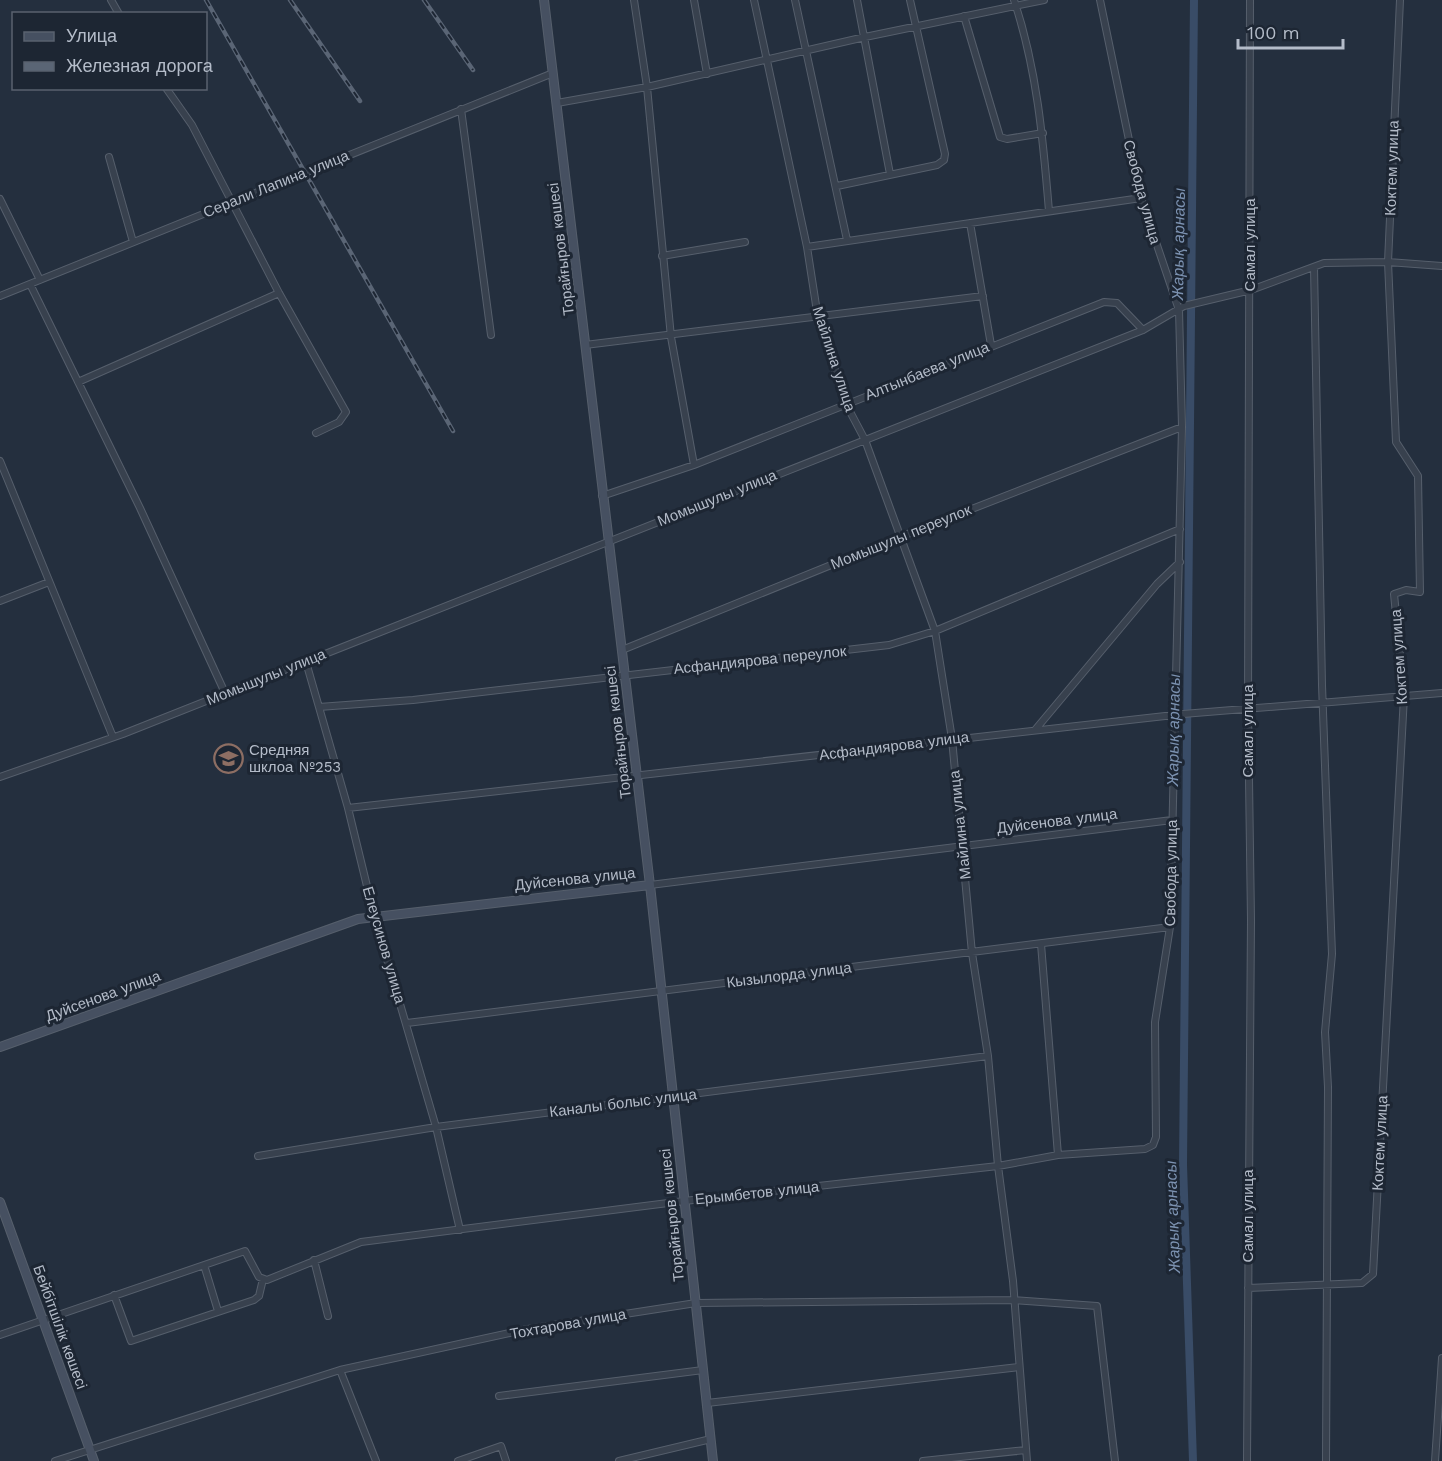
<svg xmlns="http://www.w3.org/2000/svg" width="1442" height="1461" viewBox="0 0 1442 1461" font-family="'Work Sans',sans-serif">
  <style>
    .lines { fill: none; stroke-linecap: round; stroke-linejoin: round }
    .canal { stroke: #394c67; stroke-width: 8 }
    .street-casing { stroke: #565f6c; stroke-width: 8 }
    .secondary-casing { stroke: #565f6c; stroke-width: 10 }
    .street { stroke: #38414e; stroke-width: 6 }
    .secondary { stroke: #465061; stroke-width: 8 }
    .rail-casing { stroke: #5a6575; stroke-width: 4.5 }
    .rail { stroke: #1d2633; stroke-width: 2; stroke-dasharray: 7; stroke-linecap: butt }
    .labels { text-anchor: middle; stroke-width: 6; stroke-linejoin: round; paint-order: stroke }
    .street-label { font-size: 15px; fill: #b4bcc9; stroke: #1d2633 }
    .poi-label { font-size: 15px; fill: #b4bcc9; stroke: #1d2633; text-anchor: start }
    .water-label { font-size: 16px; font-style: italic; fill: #7c92b1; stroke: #1d2633 }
  </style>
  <rect width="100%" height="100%" fill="#242f3e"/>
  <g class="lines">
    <path class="canal" d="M 1193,1461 L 1183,1165 L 1194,0"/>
    <defs>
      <path id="street" d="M 111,0 L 119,14
        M 634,0 L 647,87 L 671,337 L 694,465
        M 694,0 L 707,74
        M 754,0 L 807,247 L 818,318 L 846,404 L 865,440 L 935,631 L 952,739 L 972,953 L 988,1056 L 998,1166 L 1013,1281 L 1027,1461
        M 795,0 L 847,240
        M 857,0 L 890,174
        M 1014,0 C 1037,69 1043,139 1049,211
        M 964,16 L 1000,137 L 1007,139 L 1043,133
        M 166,88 L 192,125 L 279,293 L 346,412 L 339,422 L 316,433
        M 557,103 L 647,87 L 865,37 L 1044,0
        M 461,109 L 491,335
        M 109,157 L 133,242
        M 837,186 L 937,165 L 944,160 L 945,154 L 910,0
        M 0,199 L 40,280
        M 970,223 L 991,345
        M 807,247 L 1141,198
        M 662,256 L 745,242
        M 1314,267 L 1322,685 L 1332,954 L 1325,1032 L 1328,1087 L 1326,1461
        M 30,284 L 140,508 L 225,693
        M 0,296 L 553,73
        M 585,345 L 983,296
        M 78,382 L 279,293
        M 0,461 L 113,737
        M 602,496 L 694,465 L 1104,302 L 1117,303 L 1143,330
        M 0,601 L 49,582
        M 622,650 L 900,537 L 1182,427
        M 306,662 L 348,808 L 374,915 L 436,1127 L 460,1230
        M 319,707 L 413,700 L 889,645 L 935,631 L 1180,529
        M 1035,730 L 1157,584 L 1180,562
        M 0,777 L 123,734 L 1143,330 L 1184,306 L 1251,290 L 1324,263 L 1388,262 L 1442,266
        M 348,808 L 1183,714 L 1442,693
        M 650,885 L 1172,820
        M 1041,944 L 1058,1155
        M 407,1023 L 1170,927
        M 258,1156 L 436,1127 L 988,1056
        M 314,1260 L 328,1316
        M 204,1265 L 218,1311
        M 1248,1288 L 1362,1283 L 1373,1274 L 1404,696 L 1394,594 L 1406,590 L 1420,592 L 1418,476 L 1396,442 L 1388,262 L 1400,0
        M 114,1295 L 131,1341 L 254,1300 L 259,1296 L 263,1279
        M 0,1335 L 245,1251 L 259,1277 L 267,1280 L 361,1242 L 684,1201 L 998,1166 L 1058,1155 L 1145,1149 L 1153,1145 L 1156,1137 L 1155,1022 L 1170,927 L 1182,427 L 1179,310 L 1141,198 L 1100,0
        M 340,1370 L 376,1461
        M 499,1396 L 703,1370
        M 707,1403 L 1019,1367
        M 55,1461 L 340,1370 L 528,1329 L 696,1303 L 1014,1300 L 1097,1306 L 1115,1461
        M 458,1461 L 501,1446 L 506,1461
        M 619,1461 L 711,1439
        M 923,1461 L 1026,1450
        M 1247,1461 L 1251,920 L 1248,709 L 1250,0
        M 1435,1461 L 1442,1358"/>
      <path id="secondary" d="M 544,0 L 650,885 L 713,1461
        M 0,1047 L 358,919 L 650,885
        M 0,1202 L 94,1461"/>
    </defs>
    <use href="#street" class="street-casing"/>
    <use href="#secondary" class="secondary-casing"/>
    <use href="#street" class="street"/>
    <use href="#secondary" class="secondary"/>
    <defs>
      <path id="rail" d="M 206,0 L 453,431
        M 290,0 L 360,101
        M 424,0 L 473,70"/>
    </defs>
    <use href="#rail" class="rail-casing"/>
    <use href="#rail" class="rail"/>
  </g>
  <defs>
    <symbol id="school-ring" viewBox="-11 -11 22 22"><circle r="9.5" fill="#1d2633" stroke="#8d6e63" stroke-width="1.5"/><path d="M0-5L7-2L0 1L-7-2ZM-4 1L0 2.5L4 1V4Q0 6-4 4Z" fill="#8d6e63"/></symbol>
  </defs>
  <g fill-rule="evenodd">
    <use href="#school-ring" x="212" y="742" width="33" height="33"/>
  </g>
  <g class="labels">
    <g class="street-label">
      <text transform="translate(1392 168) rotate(-88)" y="5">Коктем улица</text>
      <text transform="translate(276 184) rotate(-22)" y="5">Серали Лапина улица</text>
      <text transform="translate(1142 192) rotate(75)" y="5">Свобода улица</text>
      <text transform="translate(1250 245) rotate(-90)" y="5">Самал улица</text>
      <text transform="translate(561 249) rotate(-97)" y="5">Торайғыров көшесі</text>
      <text transform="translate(834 359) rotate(72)" y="5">Майлина улица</text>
      <text transform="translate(927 371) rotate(-22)" y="5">Алтынбаева улица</text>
      <text transform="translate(717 498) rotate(-22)" y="5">Момышулы улица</text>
      <text transform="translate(901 537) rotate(-22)" y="5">Момышулы переулок</text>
      <text transform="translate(1399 657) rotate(-94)" y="5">Коктем улица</text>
      <text transform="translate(760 660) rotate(-6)" y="5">Асфандиярова переулок</text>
      <text transform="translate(266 677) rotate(-22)" y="5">Момышулы улица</text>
      <text transform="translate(1248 731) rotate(-90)" y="5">Самал улица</text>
      <text transform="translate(618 732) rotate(-97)" y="5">Торайғыров көшесі</text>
      <text transform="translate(894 746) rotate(-7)" y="5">Асфандиярова улица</text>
      <text transform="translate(1057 821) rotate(-7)" y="5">Дуйсенова улица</text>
      <text transform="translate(960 825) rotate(-96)" y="5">Майлина улица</text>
      <text transform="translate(1171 873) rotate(-89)" y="5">Свобода улица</text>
      <text transform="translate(575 879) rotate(-6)" y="5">Дуйсенова улица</text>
      <text transform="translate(384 945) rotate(74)" y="5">Елеусинов улица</text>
      <text transform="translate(789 975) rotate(-7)" y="5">Кызылорда улица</text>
      <text transform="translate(103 996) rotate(-20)" y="5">Дуйсенова улица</text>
      <text transform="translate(623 1103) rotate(-7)" y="5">Каналы болыс улица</text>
      <text transform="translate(1380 1143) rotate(-87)" y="5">Коктем улица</text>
      <text transform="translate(757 1193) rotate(-6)" y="5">Ерымбетов улица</text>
      <text transform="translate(672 1215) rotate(-96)" y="5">Торайғыров көшесі</text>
      <text transform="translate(1248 1216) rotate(-90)" y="5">Самал улица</text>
      <text transform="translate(568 1324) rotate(-10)" y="5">Тохтарова улица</text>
      <text transform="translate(60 1327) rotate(70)" y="5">Бейбітшілік көшесі</text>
    </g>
    <g class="poi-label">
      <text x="249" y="755">Средняя<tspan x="249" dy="17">шклоа №253</tspan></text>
    </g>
    <g class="water-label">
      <text transform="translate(1178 244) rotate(-89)" y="6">Жарық арнасы</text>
      <text transform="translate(1173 730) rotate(-89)" y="6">Жарық арнасы</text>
      <text transform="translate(1172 1217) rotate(-92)" y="6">Жарық арнасы</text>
    </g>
  </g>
  <rect x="12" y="12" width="195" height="78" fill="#1d2633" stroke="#59626f" stroke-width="1.5"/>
  <rect x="24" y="32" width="30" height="9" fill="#465061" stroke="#59626f" stroke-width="1.5"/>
  <text x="66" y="42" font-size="18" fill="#b4bcc9">Улица</text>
  <rect x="24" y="62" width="30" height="9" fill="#5a6575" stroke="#59626f" stroke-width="1.5"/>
  <text x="66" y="72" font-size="18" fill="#b4bcc9">Железная дорога</text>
  <path d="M1238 39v9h105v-9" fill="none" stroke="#b4bcc9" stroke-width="3"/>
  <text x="1247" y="39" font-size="18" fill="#b4bcc9" stroke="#1d2633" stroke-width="4.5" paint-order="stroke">100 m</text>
</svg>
